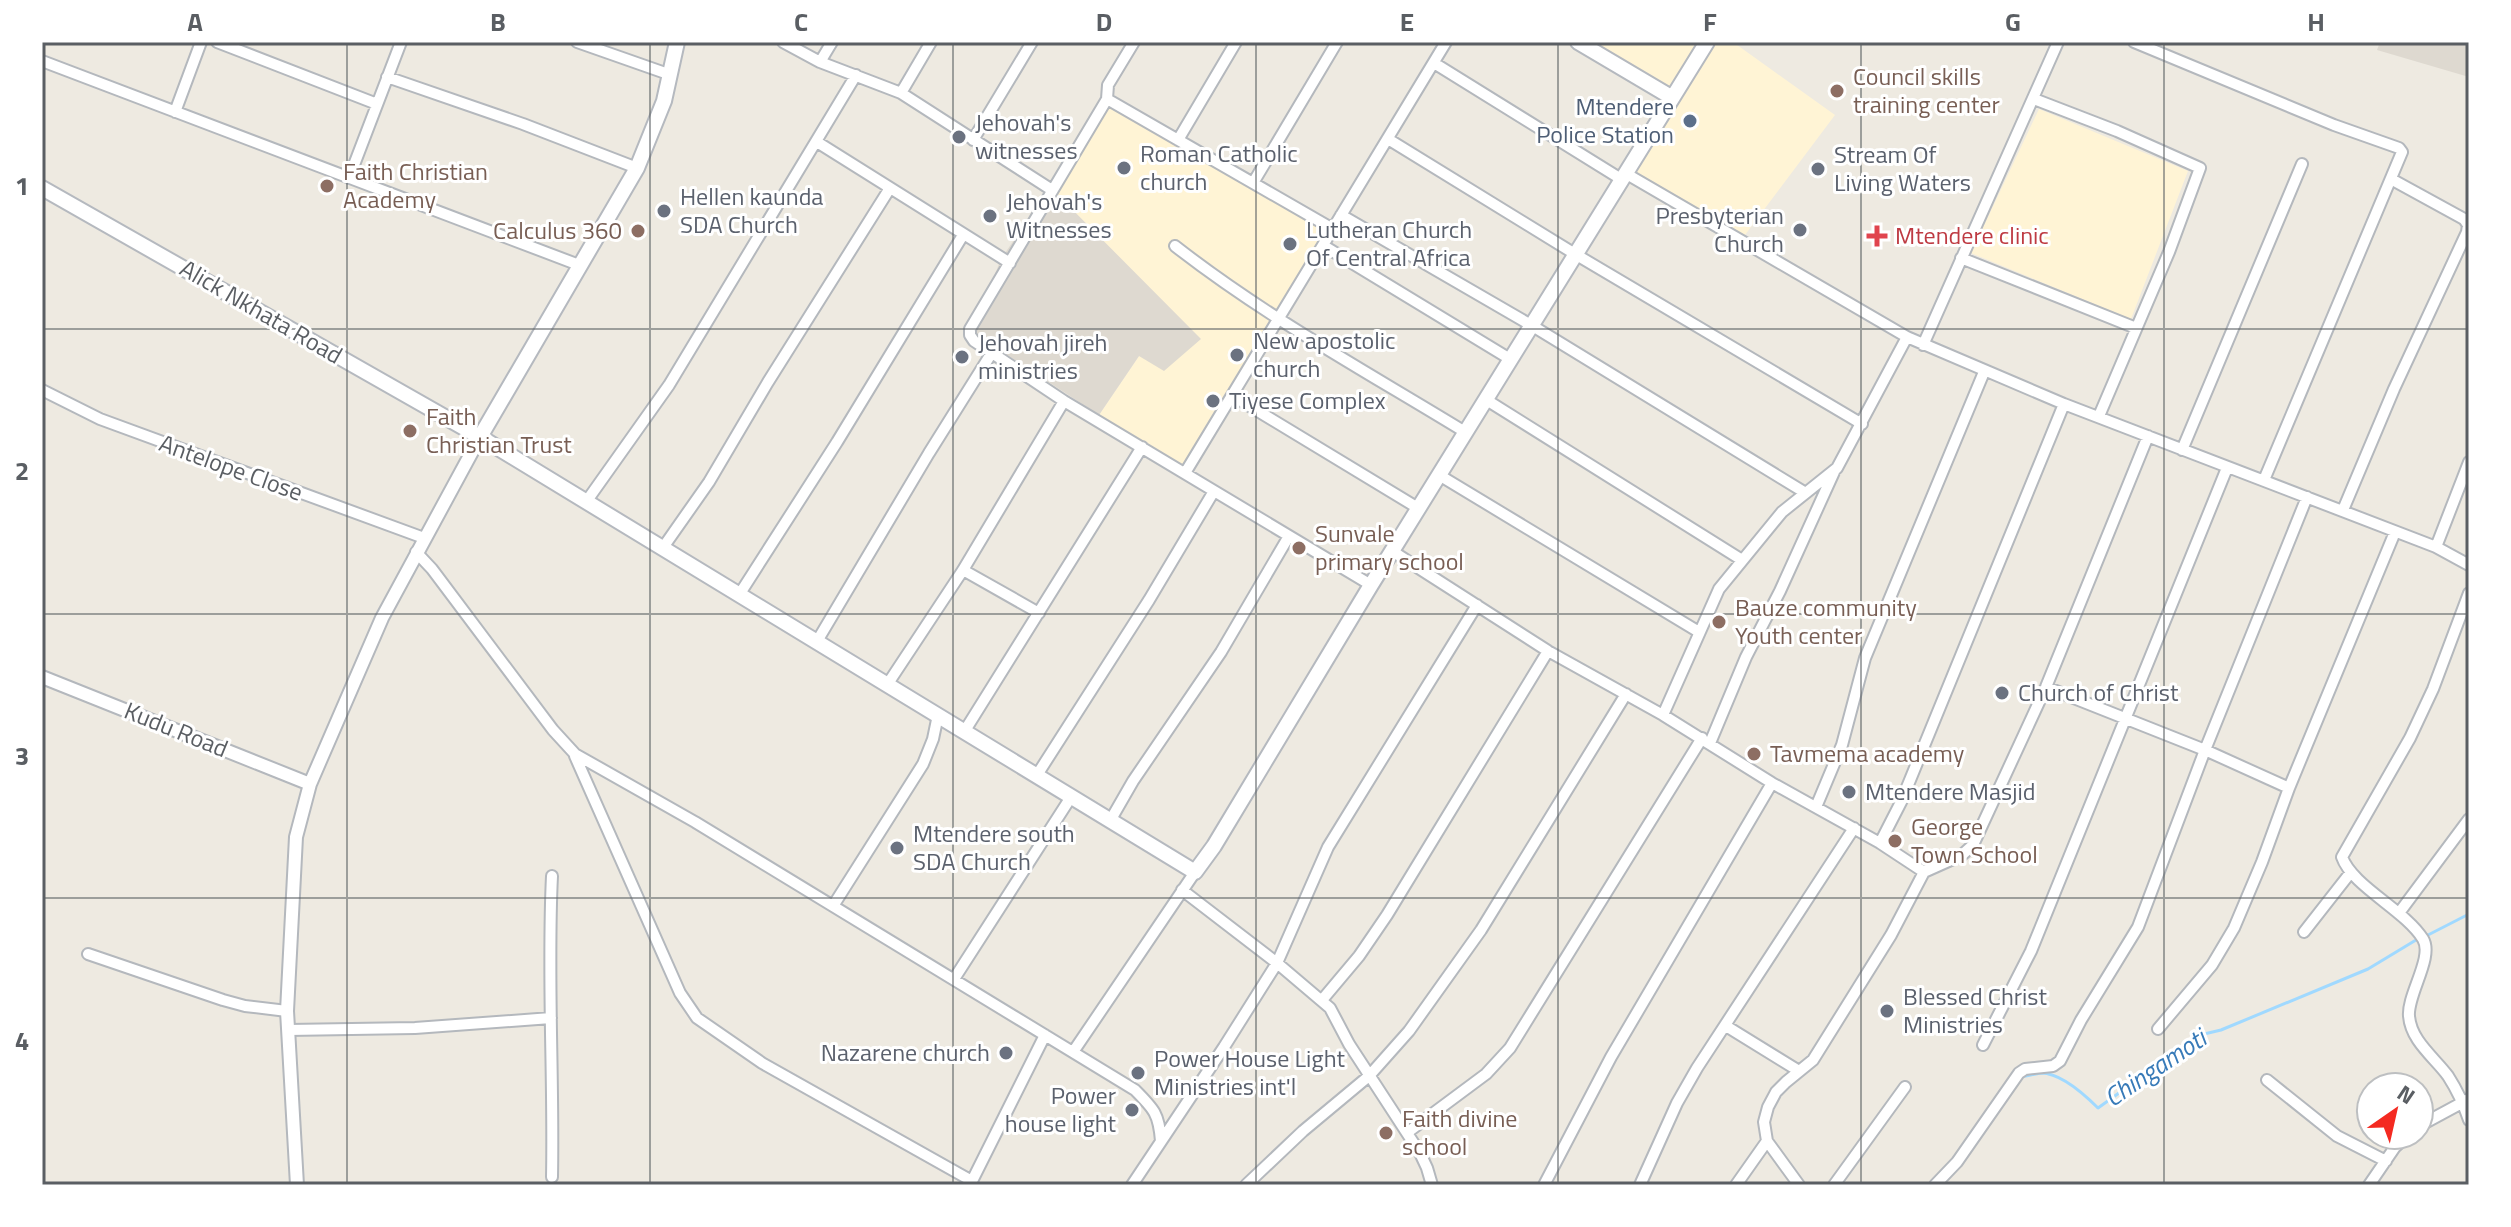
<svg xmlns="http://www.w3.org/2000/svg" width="2511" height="1227" viewBox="0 0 2511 1227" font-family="'Titillium Web',sans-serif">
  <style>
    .commercial { fill: #fff4d5 }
    .education { fill: #ded9d0 }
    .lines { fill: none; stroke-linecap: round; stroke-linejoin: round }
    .stream { stroke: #a0d9ff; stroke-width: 3 }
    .minor-casing { stroke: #b4b8bd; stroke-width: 14 }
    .tertiary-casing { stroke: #b4b8bd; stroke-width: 16 }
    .secondary-casing { stroke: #b5b9bf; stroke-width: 18 }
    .minor { stroke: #fff; stroke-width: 10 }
    .tertiary { stroke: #fff; stroke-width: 12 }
    .secondary { stroke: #fff; stroke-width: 14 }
    .grid { fill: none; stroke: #5a5e63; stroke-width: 2; stroke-opacity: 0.55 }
    .education-dot { fill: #8d6e63; stroke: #fff; stroke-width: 3 }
    .service-dot { fill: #5c6f8a; stroke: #fff; stroke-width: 3 }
    .worship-dot { fill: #6b7280; stroke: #fff; stroke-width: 3 }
    .health-dot { fill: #e0444e; stroke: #fff; stroke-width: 3 }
    .labels { text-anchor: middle; stroke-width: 6; stroke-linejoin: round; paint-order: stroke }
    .education-label { font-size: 24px; fill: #785e54; stroke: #fff; text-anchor: start }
    .service-label { font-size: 24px; fill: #4e5e75; stroke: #fff; text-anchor: end }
    .worship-label { font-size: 24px; fill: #5b616d; stroke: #fff; text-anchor: start }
    .health-label { font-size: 24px; fill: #be3a42; stroke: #fff; text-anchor: start }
    .street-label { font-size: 24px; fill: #5a5e63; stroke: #fff }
    .water-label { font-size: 26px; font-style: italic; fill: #377ab8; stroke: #fff }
    .neatline { fill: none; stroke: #5a5e63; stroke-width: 3 }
    .grid-label { font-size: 26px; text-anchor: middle; font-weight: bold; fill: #5a5e63 }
  </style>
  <rect width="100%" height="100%" fill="#eeeae1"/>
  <path class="commercial" d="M 1582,42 L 1733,42 L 1835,115 L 1745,235 L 1626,166 L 1669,95 Z
    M 1111,96 L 1332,224 L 1183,469 L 1099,415 L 1139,356 L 1050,187 Z
    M 2039,109 L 2188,171 L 2131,319 L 1971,253 Z"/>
  <path class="education" d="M 2380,42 L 2469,42 L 2469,77 L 2377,50 Z
    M 1050,187 L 1201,339 L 1164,371 L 1139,356 L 1099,415 L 972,332 L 1001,259 Z"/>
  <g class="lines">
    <path class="stream" d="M 2428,935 L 2469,914
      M 2021,1077 C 2027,1076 2034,1074 2041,1073 C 2061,1073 2084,1094 2098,1108 L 2200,1035 L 2221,1030 L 2368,969 L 2416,940"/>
    <defs>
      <path id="minor" d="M 217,42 L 377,104
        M 577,42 L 671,75
        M 783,42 L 820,62 L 901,93 L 1052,190
        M 2134,42 L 2334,125 L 2399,148 L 2402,152 L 2264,480
        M 42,61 L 579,265
        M 820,62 L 832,42
        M 1434,63 L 1621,179
        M 387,77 L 523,124 L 637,168
        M 901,93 L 931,42
        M 1107,99 L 1108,85 L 1134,42
        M 2034,99 L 2117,131 L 2200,168 L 2169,252 L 2099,416
        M 175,112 L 201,42
        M 1388,139 L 1575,254 L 1862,424
        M 973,140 L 1032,42
        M 1178,140 L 1236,42
        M 817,142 L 1010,263
        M 1625,173 L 1907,337 L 2064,404 L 2436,547 L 2469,462
        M 349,178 L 401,42
        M 1253,183 L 1337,42
        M 1341,215 L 1531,325 L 1804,492
        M 1333,229 L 1107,99 L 970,329 L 970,335 L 974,341 L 1064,401 L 1371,585
        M 1175,246 C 1266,317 1367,372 1465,432
        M 1324,246 L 1510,359
        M 1961,258 L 2136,328
        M 1923,345 L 2058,42
        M 42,390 L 100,419 L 424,538
        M 1233,396 L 1418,508
        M 1485,399 L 1742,560
        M 2182,450 L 2302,164
        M 1185,473 L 1446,42
        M 1439,475 L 1699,632
        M 586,502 L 669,385 L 856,75
        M 2343,510 L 2394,389 L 2467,232 L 2468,225 L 2464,219 L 2391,179
        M 2436,547 L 2469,565
        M 662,549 L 709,482 L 768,382 L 890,188
        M 1392,551 L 1548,651 L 1663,715 L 1772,783 L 1880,843 L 1924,872 L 1962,855 L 1973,845 L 2046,687 L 2148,436
        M 416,552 L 432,569 L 553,730 L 575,754 L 695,822 L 1135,1090 C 1154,1109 1159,1114 1161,1141
        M 963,570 L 1039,613
        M 2469,593 L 2433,689 L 2410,738 L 2342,857 C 2352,886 2405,910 2423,939 C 2434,957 2407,995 2409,1016 C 2411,1041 2434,1057 2448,1076 C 2457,1090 2464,1105 2469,1120
        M 739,595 L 837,442 L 963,235
        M 816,643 L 929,453 L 991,354
        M 887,685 L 963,570 L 1064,401
        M 2046,687 L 2205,750 L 2289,788
        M 1663,715 L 1719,589 L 1782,512 L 1837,468 L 1907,337
        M 964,732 L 1142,447
        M 1710,743 L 1746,657 L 1780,591 L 1834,472
        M 575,756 L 680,993 L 697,1018 L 762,1063 L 972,1181
        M 1037,775 L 1149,600 L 1214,491
        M 1816,807 L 1842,745 L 1865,658 L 1984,372
        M 1110,821 L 1133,781 L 1221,652 L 1289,536
        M 1880,843 L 1901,802 L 2064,404
        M 552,876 C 547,976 554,1077 552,1177
        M 1182,890 L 1277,963 L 1330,1008 L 1349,1044 L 1420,1153 L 1427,1168 L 1432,1185
        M 833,906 L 923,764 L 933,739 L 938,715
        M 2399,913 L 2469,819
        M 2304,932 L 2351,872
        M 88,954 L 223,1000 L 245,1006 L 287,1011
        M 954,979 L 1071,797
        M 1322,1000 L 1359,956 L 1387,915 L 1548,651
        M 1726,1026 L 1799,1071
        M 2158,1029 L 2212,965 L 2234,928 L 2262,862 L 2289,788 L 2395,532
        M 288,1030 L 415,1028 L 551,1018
        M 1983,1045 L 2031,951 L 2227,468
        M 1073,1052 L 1195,872
        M 2267,1080 L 2337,1136 L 2386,1161
        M 2419,1126 L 2469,1099
        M 1408,1132 L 1486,1074 L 1510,1048 L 1702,738
        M 970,1185 L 1045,1035
        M 1132,1185 L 1224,1047 L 1277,963 L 1328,847 L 1477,605
        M 1246,1185 L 1303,1131 L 1369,1076 L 1409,1031 L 1481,930 L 1626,694
        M 1544,1185 L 1611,1057 L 1772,783
        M 1640,1185 L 1677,1103 L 1697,1068 L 1854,828
        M 1736,1185 L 1767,1141
        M 1799,1185 L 1767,1141 L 1764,1122 L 1768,1107 L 1776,1092 L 1786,1082 L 1813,1060 L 1891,935 L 1924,872
        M 1834,1185 L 1905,1087
        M 1935,1185 L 1957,1162 L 2019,1073 L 2025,1069 L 2053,1066 L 2060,1061 L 2081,1020 L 2138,927 L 2205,750 L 2307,497
        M 2369,1185 L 2395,1147 L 2408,1135"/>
      <path id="tertiary" d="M 42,677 L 310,784
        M 297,1185 L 287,1011 L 296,837 L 310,784 L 382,618 L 480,437"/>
      <path id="secondary" d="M 1578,42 L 1671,97
        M 42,188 L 480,437 L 1195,872 L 1214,846 L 1371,585 L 1707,42
        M 480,437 L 637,168 L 664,101 L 677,42"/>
    </defs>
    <use href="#minor" class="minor-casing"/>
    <use href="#tertiary" class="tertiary-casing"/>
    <use href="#secondary" class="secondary-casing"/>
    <use href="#minor" class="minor"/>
    <use href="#tertiary" class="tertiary"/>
    <use href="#secondary" class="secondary"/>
  </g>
  <path class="grid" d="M 347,42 L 347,1185M 650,42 L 650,1185M 953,42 L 953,1185M 1256,42 L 1256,1185M 1558,42 L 1558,1185M 1861,42 L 1861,1185M 2164,42 L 2164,1185M 42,329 L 2469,329M 42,614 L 2469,614M 42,898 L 2469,898"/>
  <g class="education-dot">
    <circle cx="1837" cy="91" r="8"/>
    <circle cx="327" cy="186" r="8"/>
    <circle cx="638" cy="231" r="8"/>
    <circle cx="410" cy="431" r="8"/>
    <circle cx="1299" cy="548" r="8"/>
    <circle cx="1719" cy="622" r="8"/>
    <circle cx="1754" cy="754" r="8"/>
    <circle cx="1895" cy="841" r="8"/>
    <circle cx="1386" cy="1133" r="8"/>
  </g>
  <circle class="service-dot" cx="1690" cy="121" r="8"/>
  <g class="worship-dot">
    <circle cx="959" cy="137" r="8"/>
    <circle cx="1124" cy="168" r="8"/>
    <circle cx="1818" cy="169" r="8"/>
    <circle cx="664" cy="211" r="8"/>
    <circle cx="990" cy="216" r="8"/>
    <circle cx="1800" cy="230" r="8"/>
    <circle cx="1290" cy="244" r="8"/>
    <circle cx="1237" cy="355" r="8"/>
    <circle cx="962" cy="357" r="8"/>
    <circle cx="1213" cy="401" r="8"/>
    <circle cx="2002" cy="693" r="8"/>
    <circle cx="1849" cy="792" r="8"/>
    <circle cx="897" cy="848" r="8"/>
    <circle cx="1887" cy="1011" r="8"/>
    <circle cx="1006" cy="1053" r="8"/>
    <circle cx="1138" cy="1073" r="8"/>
    <circle cx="1132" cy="1110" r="8"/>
  </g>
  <path class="health-dot" d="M1873 224h8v8h8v8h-8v8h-8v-8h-8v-8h8z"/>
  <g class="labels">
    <g class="education-label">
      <text x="1853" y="85">Council skills<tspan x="1853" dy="28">training center</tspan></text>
      <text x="343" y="180">Faith Christian<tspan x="343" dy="28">Academy</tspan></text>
      <text x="622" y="239" text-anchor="end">Calculus 360</text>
      <text x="426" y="425">Faith<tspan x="426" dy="28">Christian Trust</tspan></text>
      <text x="1315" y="542">Sunvale<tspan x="1315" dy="28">primary school</tspan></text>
      <text x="1735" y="616">Bauze community<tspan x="1735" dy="28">Youth center</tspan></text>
      <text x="1770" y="762">Tavmema academy</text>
      <text x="1911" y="835">George<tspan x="1911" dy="28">Town School</tspan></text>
      <text x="1402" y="1127">Faith divine<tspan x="1402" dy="28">school</tspan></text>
    </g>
    <g class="service-label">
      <text x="1674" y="115">Mtendere<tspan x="1674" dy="28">Police Station</tspan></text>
    </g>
    <g class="worship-label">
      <text x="975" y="131">Jehovah's<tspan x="975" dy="28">witnesses</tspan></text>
      <text x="1140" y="162">Roman Catholic<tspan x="1140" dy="28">church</tspan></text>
      <text x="1834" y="163">Stream Of<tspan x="1834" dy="28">Living Waters</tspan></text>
      <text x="680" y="205">Hellen kaunda<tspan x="680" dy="28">SDA Church</tspan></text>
      <text x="1006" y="210">Jehovah's<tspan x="1006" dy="28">Witnesses</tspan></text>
      <text x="1784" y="224" text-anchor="end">Presbyterian<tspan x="1784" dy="28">Church</tspan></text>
      <text x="1306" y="238">Lutheran Church<tspan x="1306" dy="28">Of Central Africa</tspan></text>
      <text x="1253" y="349">New apostolic<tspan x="1253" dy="28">church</tspan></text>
      <text x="978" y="351">Jehovah jireh<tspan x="978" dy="28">ministries</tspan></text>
      <text x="1229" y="409">Tiyese Complex</text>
      <text x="2018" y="701">Church of Christ</text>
      <text x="1865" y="800">Mtendere Masjid</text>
      <text x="913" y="842">Mtendere south<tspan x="913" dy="28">SDA Church</tspan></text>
      <text x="1903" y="1005">Blessed Christ<tspan x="1903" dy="28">Ministries</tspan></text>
      <text x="990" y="1061" text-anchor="end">Nazarene church</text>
      <text x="1154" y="1067">Power House Light<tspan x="1154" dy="28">Ministries int'l</tspan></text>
      <text x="1116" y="1104" text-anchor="end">Power<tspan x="1116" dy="28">house light</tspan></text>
    </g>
    <g class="health-label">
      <text x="1895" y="244">Mtendere clinic</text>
    </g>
    <g class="street-label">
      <text transform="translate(261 312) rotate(30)" y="8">Alick Nkhata Road</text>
      <text transform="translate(231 468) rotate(20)" y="8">Antelope Close</text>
      <text transform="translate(176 730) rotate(22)" y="8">Kudu Road</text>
    </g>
    <g class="water-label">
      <text transform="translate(2155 1068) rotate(-34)" y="9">Chingamoti</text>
    </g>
  </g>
  <rect width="2511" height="1227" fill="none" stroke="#ffffff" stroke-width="88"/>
  <g transform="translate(2395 1111) rotate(34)"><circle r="38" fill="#ffffff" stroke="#bdbfc1" stroke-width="2"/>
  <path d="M0-6L14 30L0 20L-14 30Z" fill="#f42a21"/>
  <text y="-12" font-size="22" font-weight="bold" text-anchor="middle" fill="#5a5e63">N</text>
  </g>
  <rect x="44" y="44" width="2423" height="1139" class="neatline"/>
  <g class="grid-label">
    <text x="195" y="31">A</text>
    <text x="498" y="31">B</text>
    <text x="801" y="31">C</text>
    <text x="1104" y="31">D</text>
    <text x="1407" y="31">E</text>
    <text x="1710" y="31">F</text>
    <text x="2013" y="31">G</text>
    <text x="2316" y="31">H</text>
    <text x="22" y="195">1</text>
    <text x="22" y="480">2</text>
    <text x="22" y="765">3</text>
    <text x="22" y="1050">4</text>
  </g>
</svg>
